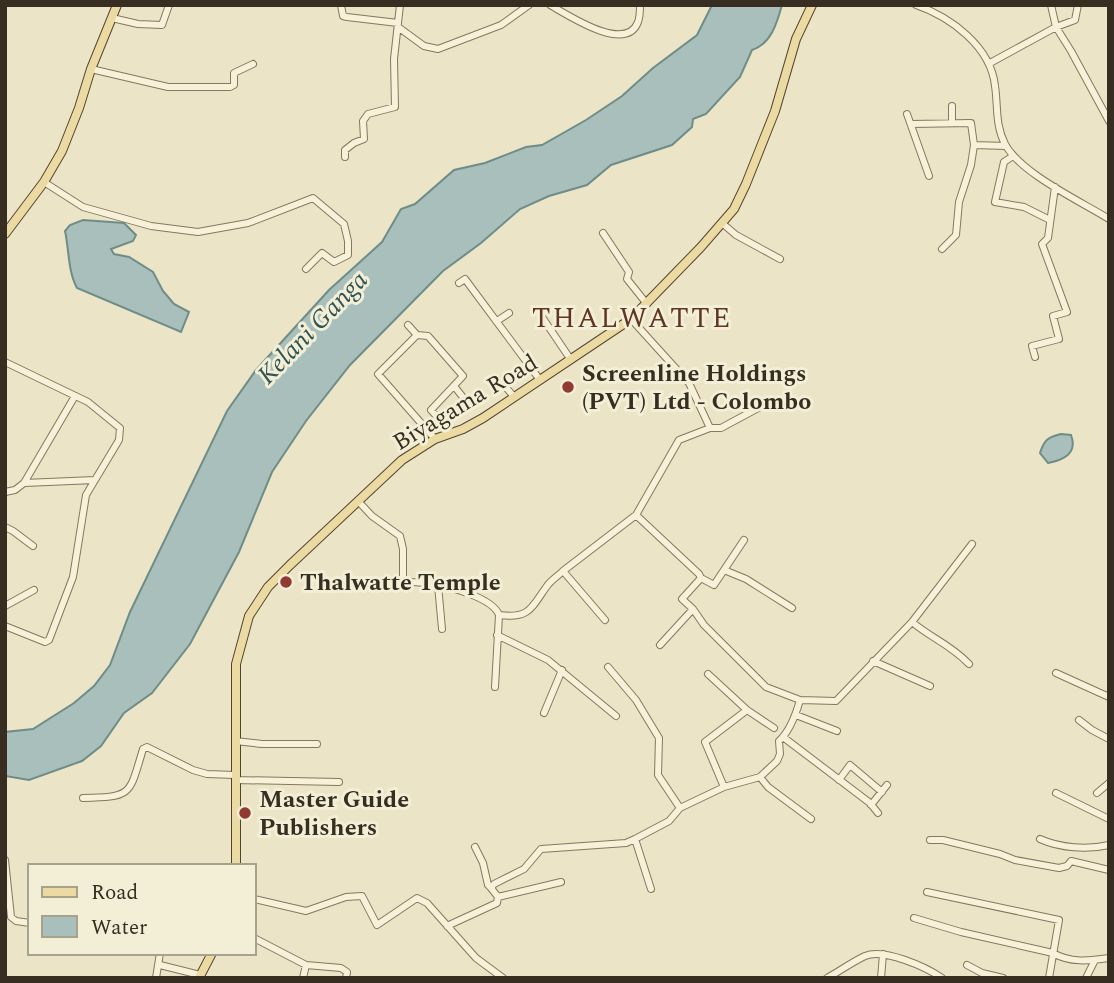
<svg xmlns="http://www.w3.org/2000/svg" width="1114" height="983" viewBox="0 0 1114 983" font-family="Spectral,serif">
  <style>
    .water { fill: #a8bfbb; stroke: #6f8d88; stroke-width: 2 }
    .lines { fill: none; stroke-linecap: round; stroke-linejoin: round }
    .minor-casing { stroke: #86775d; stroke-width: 8 }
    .major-casing { stroke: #544531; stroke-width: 10 }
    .minor { stroke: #f7f1d9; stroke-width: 6 }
    .major { stroke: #ebdba2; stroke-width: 8 }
    .poi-dot { fill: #903a32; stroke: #f3eed6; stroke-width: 2.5 }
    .labels { text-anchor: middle; stroke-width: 6; stroke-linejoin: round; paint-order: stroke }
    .poi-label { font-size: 24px; font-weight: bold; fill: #372d20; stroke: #f3eed6; text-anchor: start }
    .street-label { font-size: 24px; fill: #372d20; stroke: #f3eed6 }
    .water-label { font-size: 26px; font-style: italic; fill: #305456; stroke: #f3eed6 }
    .quarter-label { font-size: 28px; letter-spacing: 2px; fill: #603523; stroke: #f3eed6 }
  </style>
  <rect width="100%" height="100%" fill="#ebe4c7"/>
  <path class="water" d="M 712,5 L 782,5 C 777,23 771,44 752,50 L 740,77 L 706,114 L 693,119 L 692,127 L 672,145 L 611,165 L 587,185 L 549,196 L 520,209 L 481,243 L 443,271 L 350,365 L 306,421 L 272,472 L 239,552 L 190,644 L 152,693 L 124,713 L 101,746 L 82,761 L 29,780 L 5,776 L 5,732 L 33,729 L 74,703 L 94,686 L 110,665 L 130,612 L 227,411 L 256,370 L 329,290 L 382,242 L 401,209 L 415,204 L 454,170 L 485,163 L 526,147 L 542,145 L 586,120 L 622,96 L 653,68 L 697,35 Z
    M 83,220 L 124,223 L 136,235 L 133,241 L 111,249 L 114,254 L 129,257 L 153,272 L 163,291 L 174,304 L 189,312 L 181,332 L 77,288 C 68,272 69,249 65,231 L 70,225 Z
    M 1061,434 L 1071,435 C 1078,454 1063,460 1048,463 L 1040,453 C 1044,440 1048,437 1061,434 Z"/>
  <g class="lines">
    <defs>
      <path id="minor" d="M 341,5 L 343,16 L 347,17 L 398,23
        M 550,5 C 568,15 626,54 638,22 C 640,17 640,10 640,5
        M 916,5 C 951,17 991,47 995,86 C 998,105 995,125 1005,144 C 1020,173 1080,201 1109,219
        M 1051,5 L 1056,27 L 1071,51 L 1109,121
        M 112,18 L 138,24 L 162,25 L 169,5
        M 398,27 L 424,46 L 438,49 L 501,25 L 529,5
        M 990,63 L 1056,27 L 1075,20 L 1078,5
        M 91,69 L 168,87 L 230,87 L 234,85 L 234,73 L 253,64
        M 952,106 L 952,122
        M 907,114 L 929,176
        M 911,124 L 971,123 L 974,145 L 1006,146
        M 1013,156 L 1004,162 L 995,202 L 1024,207 L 1050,220
        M 345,157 L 345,150 L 354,143 L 364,139 L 363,121 L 368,114 L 395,107 L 394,59 L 400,5
        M 44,182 L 83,207 L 151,226 L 198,232 L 248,223 L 313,198 L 344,224 L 348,241 L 348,255 L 334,262 L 322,253 L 306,269
        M 722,223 L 736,235 L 780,259
        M 603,233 L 629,272 L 627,279 L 647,304
        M 942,249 L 956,235 L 959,202 L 971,165 L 974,145
        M 459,283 L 465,279 L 540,380
        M 542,317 L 571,360
        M 631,319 L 689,383 L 710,428 L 721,428 L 760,407
        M 497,321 L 509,313
        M 408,325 L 417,335
        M 1035,357 L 1032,346 L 1059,339 L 1053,316 L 1067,312 L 1042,244 L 1048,238 L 1055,187
        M 5,362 L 88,402 L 120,428 L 119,440 L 95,480
        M 500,380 L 514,397
        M 454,386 L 462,396
        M 435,439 L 378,374 L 417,335 L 428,336 L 463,376 L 431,410 L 440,420
        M 5,492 L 15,490 L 24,483 L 75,396
        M 358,501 L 372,516 L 400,536 L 403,549 L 403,580 C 412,583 421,582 431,584 C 449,586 493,598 499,615 L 495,687
        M 636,515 L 679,440 L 710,428
        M 5,527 L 13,531 L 33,546
        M 724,570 L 746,579 L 792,608
        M 701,578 L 714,585 L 744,540
        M 438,585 L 442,629
        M 5,606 L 34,590
        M 499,615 C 530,619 531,608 547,586 C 551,580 558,576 563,571
        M 912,622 C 931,638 951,645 969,664
        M 5,626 L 45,642 L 49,640 L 73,577 L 86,495 L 95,480 L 24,483
        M 497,635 L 548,660 L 616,716
        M 660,645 L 693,609
        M 873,661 L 930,686
        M 608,667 L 636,700 L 659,738 L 658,775 L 680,808
        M 1056,673 L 1109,697
        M 708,674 L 747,710 L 774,728
        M 800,700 L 836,701 L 912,622 L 972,544
        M 544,713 L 562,670
        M 796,715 L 837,731
        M 1079,720 L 1092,730 L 1109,739
        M 783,737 L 870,803 L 878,813
        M 235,741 L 262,744 L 317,744
        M 760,777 L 768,787 L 811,819
        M 235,780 L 339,782
        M 839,780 L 850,765 L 882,792
        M 724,787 L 705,742 L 747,710
        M 1056,793 L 1109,819
        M 1097,793 L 1109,783
        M 83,798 C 133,797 129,795 143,749 L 147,747 L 193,770 L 207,774 L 235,775
        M 871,805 L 887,785
        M 635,839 L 651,889
        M 1040,839 C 1060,848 1087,850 1109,845
        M 930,840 L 943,840 L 1000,854 L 1015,860 L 1059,868 L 1067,866 L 1071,861 L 1109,870
        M 475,847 L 483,863 L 488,885 L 491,888
        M 5,860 L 11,917 L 16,921 L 30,923
        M 927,892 L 1059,920 L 1049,978
        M 498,897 L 561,882
        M 254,899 L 306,911 L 346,897 L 362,896 L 377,925 L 417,898 L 427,903 L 476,958 L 503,978
        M 914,918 L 961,932 L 1053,953 C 1070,963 1089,961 1109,958
        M 447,926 L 497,903 L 498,897 L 491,888 L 494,884 L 524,869 L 541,849 L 626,843 L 635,839 L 669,821 L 680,808 L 724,787 L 760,777 L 777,761 L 780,754 L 779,741 C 790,731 796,714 800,700 L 766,687 L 704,625 L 693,609 L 682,599 L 701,578 L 699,574 L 636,515 L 563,571 L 605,620
        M 254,938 L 306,965 L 341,968 L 347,972 L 346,978
        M 160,965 L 200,975
        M 967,965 L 982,973 L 1003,978
        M 156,978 L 160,953
        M 303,978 L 306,965
        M 827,978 C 840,971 852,962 865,956 C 884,948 926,967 942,978
        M 881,978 L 883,954
        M 1086,978 L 1095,960"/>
      <path id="major" d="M 5,234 L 44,182 L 62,151 L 79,108 L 91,69 L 117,5
        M 236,866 L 236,664 L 249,616 L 268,587 L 290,565 L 402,460 L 435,439 L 463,429 L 483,418 L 631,319 L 701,247 L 734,209 L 746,184 L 775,111 L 796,39 L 812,5
        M 199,978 L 212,953"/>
    </defs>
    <use href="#minor" class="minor-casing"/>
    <use href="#major" class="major-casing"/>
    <use href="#minor" class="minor"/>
    <use href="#major" class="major"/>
  </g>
  <g class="poi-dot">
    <circle cx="568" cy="387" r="7"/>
    <circle cx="286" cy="582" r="7"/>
    <circle cx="245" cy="813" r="7"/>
  </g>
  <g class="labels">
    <g class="poi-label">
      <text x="582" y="381">Screenline Holdings<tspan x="582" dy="28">(PVT) Ltd - Colombo</tspan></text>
      <text x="300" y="590">Thalwatte Temple</text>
      <text x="259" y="807">Master Guide<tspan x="259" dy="28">Publishers</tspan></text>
    </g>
    <g class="street-label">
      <text transform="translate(465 402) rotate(-31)" y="8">Biyagama Road</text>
    </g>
    <g class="water-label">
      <text transform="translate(312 327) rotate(-46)" y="9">Kelani Ganga</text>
    </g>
    <g class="quarter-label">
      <text x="632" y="327">THALWATTE</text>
    </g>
  </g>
  <rect width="1114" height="983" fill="none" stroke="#372d20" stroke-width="14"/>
  <rect x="28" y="864" width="228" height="91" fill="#f3eed6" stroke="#a8a18d" stroke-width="2"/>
  <rect x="42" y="887" width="35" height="10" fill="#ebdba2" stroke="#a8a18d" stroke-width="2"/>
  <text x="91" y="899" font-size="21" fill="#372d20">Road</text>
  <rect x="42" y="916" width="35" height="21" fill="#a8bfbb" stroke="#a8a18d" stroke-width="2"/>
  <text x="91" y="934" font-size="21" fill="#372d20">Water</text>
</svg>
